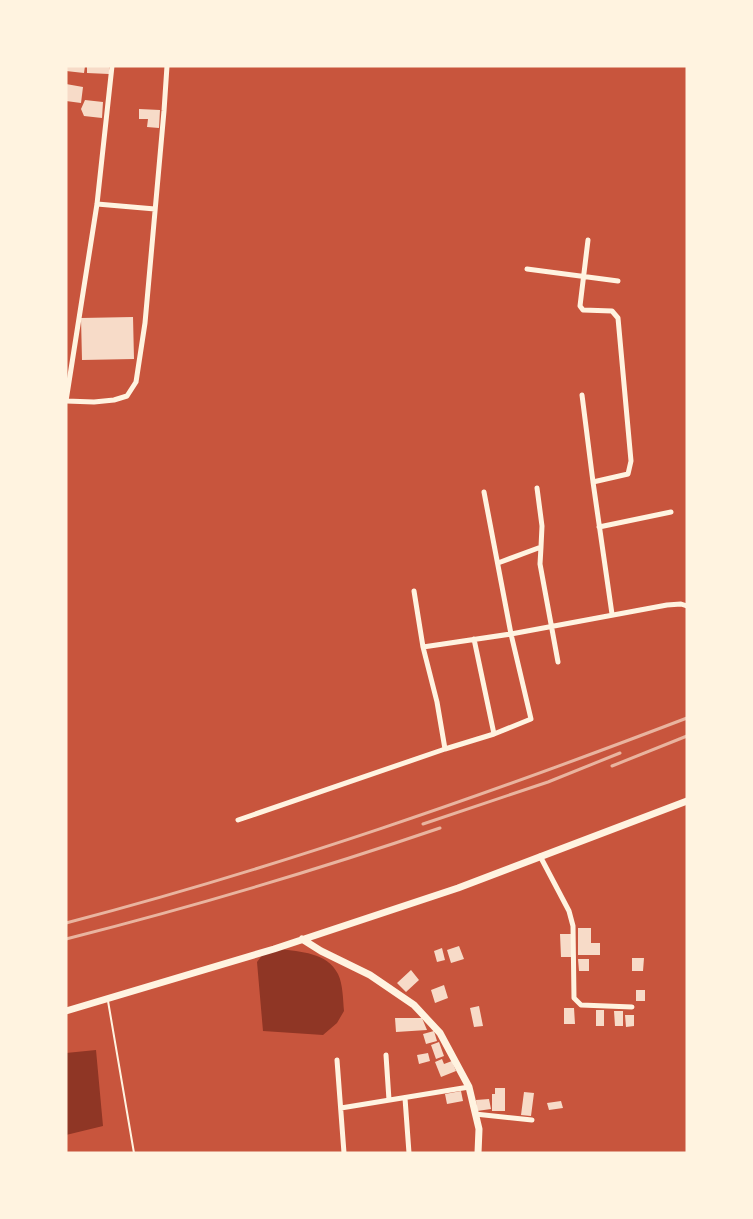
<svg xmlns="http://www.w3.org/2000/svg" width="753" height="1219" viewBox="0 0 753 1219" font-family="'IBM Plex Sans',sans-serif">
  <style>
    .water { fill: #8f3625 }
    .building { fill: #f7dbc8 }
    .lines { fill: none; stroke-linecap: round; stroke-linejoin: round }
    .service { stroke: #fff3e0; stroke-width: 2 }
    .minor { stroke: #fff3e0; stroke-width: 5 }
    .tertiary { stroke: #fff3e0; stroke-width: 7 }
    .rail { stroke: #e9b49f; stroke-width: 3 }
  </style>
  <rect width="100%" height="100%" fill="#c8553d"/>
  <path class="water" d="M 280,949 C 300,952 327,952 338,974 C 343,984 343,1000 344,1011 L 337,1023 L 323,1035 L 263,1031 L 257,962 L 263,954 Z
    M 96,1050 L 103,1126 L 66,1135 L 66,1053 Z"/>
  <path class="building" d="M 66,66 L 85,66 L 84,73 L 66,71 Z
    M 87,66 L 109,66 L 109,74 L 87,73 Z
    M 66,84 L 83,87 L 81,103 L 66,101 Z
    M 85,100 L 103,102 L 102,118 L 84,116 L 81,109 Z
    M 139,109 L 160,110 L 159,128 L 147,127 L 148,119 L 139,119 Z
    M 133,317 L 134,359 L 82,360 L 81,318 Z
    M 578,928 L 591,928 L 591,943 L 600,943 L 600,955 L 578,955 Z
    M 560,934 L 571,934 L 571,957 L 561,957 Z
    M 459,946 L 464,959 L 451,963 L 447,950 Z
    M 442,948 L 445,960 L 437,962 L 434,951 Z
    M 632,958 L 644,958 L 643,971 L 632,971 Z
    M 578,959 L 589,959 L 589,971 L 579,971 Z
    M 411,970 L 419,980 L 406,992 L 397,983 Z
    M 444,985 L 448,998 L 435,1003 L 431,990 Z
    M 636,990 L 645,990 L 645,1001 L 636,1001 Z
    M 479,1006 L 483,1026 L 474,1027 L 470,1008 Z
    M 564,1008 L 574,1008 L 575,1024 L 564,1024 Z
    M 596,1010 L 604,1010 L 604,1026 L 596,1026 Z
    M 614,1011 L 623,1011 L 623,1026 L 615,1026 Z
    M 625,1015 L 634,1015 L 634,1026 L 626,1027 Z
    M 395,1018 L 422,1018 L 427,1030 L 396,1032 Z
    M 434,1031 L 437,1041 L 426,1044 L 423,1034 Z
    M 439,1042 L 444,1056 L 436,1059 L 431,1045 Z
    M 428,1053 L 430,1061 L 419,1064 L 417,1055 Z
    M 442,1059 L 444,1064 L 452,1061 L 456,1071 L 441,1077 L 435,1062 Z
    M 495,1088 L 505,1088 L 505,1111 L 492,1111 L 492,1094 L 495,1094 Z
    M 461,1091 L 463,1101 L 447,1104 L 445,1094 Z
    M 524,1092 L 534,1093 L 531,1116 L 521,1115 Z
    M 489,1099 L 491,1109 L 477,1111 L 476,1100 Z
    M 561,1101 L 563,1108 L 549,1110 L 547,1103 Z"/>
  <g class="lines">
    <path class="service" d="M 108,1001 L 134,1153"/>
    <path class="minor" d="M 97,204 L 155,209
      M 588,240 L 580,306 L 583,310 L 612,311 L 618,318 L 631,461 L 628,474 L 593,482
      M 527,269 L 618,281
      M 582,395 L 593,482 L 612,614
      M 66,401 L 94,402 L 114,400 L 127,396 L 136,382 L 145,323 L 164,111 L 167,66
      M 66,401 L 97,204 L 112,66
      M 537,488 L 542,526 L 541,547
      M 599,527 L 671,512
      M 498,563 L 541,547 L 540,564 L 558,662
      M 414,591 L 423,647
      M 474,639 L 494,734
      M 445,749 L 437,702 L 423,647 L 511,634 L 667,605 L 681,604 L 687,606
      M 238,820 L 445,749 L 494,734 L 531,719 L 511,634 L 484,492
      M 540,856 L 569,911 L 573,926 L 574,998 L 581,1005 L 632,1007
      M 386,1055 L 389,1100
      M 337,1060 L 344,1153
      M 405,1098 L 409,1153
      M 341,1108 L 469,1087
      M 475,1114 L 532,1120"/>
    <path class="tertiary" d="M 302,939 L 321,951 L 370,975 L 414,1005 L 440,1033 L 469,1087 L 479,1129 L 478,1153
      M 66,1011 L 274,949 L 458,888 L 687,801"/>
    <path class="rail" d="M 612,766 L 687,736
      M 423,824 L 548,782 L 620,753
      M 66,923 C 277,868 483,796 687,718
      M 66,939 C 192,907 317,870 440,828"/>
  </g>
  <rect width="753" height="1219" fill="none" stroke="#fff3e0" stroke-width="135"/>
</svg>
